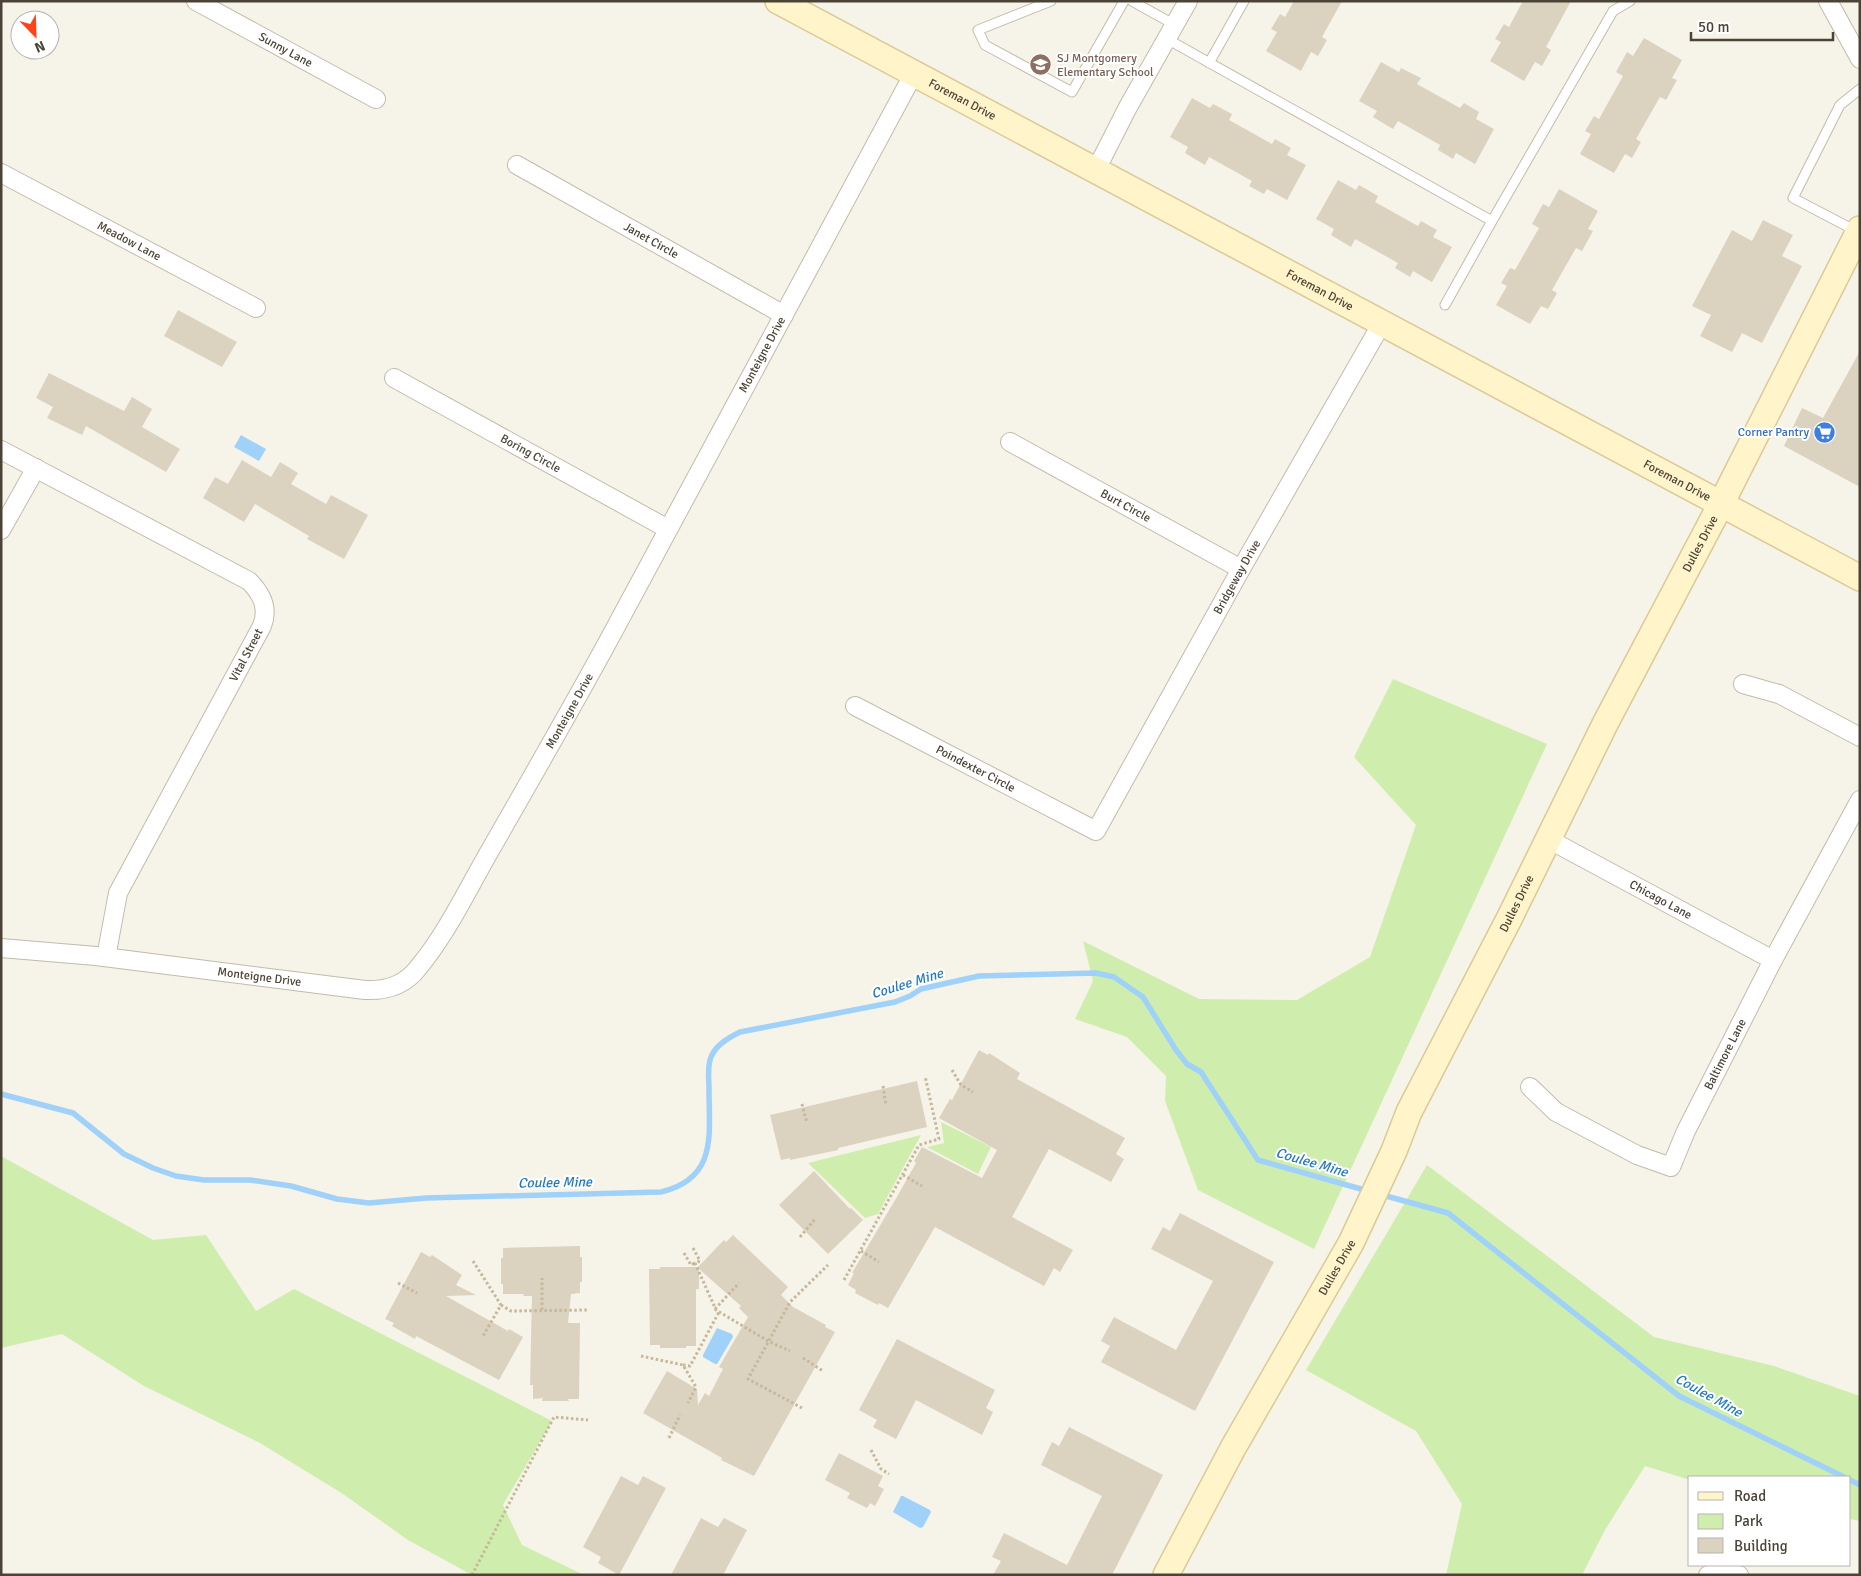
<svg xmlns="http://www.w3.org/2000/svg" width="1861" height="1576" viewBox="0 0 1861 1576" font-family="Signika,sans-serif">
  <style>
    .green { fill: #cfeeae }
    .water { fill: #a0d1f8 }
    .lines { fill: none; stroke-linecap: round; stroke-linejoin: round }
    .stream { stroke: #a0d1f8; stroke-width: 5.5 }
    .building { fill: #dcd2c0 }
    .lane-casing { stroke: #c3bbab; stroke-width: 11 }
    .street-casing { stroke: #c3bbab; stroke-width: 20 }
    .secondary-casing { stroke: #dbca95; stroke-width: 28 }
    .path { stroke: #c6b89a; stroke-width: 3; stroke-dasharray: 2.5 2.5; stroke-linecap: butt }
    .lane { stroke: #fff; stroke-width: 9 }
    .street { stroke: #fff; stroke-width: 18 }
    .secondary { stroke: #fff4ca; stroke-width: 25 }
    .labels { text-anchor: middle; stroke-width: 4; stroke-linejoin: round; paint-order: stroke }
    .street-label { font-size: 12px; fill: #4b4436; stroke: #fff }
    .education-label { font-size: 12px; fill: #785e54; stroke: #fff; text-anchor: start }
    .shop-label { font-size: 12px; fill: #366cbe; stroke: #fff; text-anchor: end }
    .water-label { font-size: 14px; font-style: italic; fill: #237ac4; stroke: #fff }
  </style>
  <rect width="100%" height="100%" fill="#f6f3e9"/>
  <path class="green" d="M 1393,679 L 1547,744 L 1314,1249 L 1198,1190 L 1165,1101 L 1166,1076 L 1127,1037 L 1075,1019 L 1093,981 L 1083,941 L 1199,999 L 1297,1000 L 1370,957 L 1416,825 L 1354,757 Z
    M 941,1122 L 991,1147 L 978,1174 L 927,1147 L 944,1143 Z
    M 921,1135 L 878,1214 L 865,1218 L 808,1163 Z
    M 1,1156 L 153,1240 L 206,1235 L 256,1311 L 294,1289 L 552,1421 L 503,1505 L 522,1545 L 584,1575 L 472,1575 L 408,1540 L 343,1494 L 260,1443 L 144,1386 L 62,1334 L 1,1348 Z
    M 1427,1165 L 1654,1337 L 1774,1366 L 1860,1396 L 1860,1521 L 1850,1519 L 1850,1477 L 1690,1477 L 1690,1480 L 1645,1466 L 1605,1530 L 1582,1575 L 1446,1575 L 1462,1504 L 1416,1431 L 1306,1370 Z"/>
  <path class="water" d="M 241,435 L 266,449 L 259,461 L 234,447 Z
    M 717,1328 L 732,1334 L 733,1337 L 717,1364 L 715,1364 L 703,1357 L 703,1355 Z
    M 901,1496 L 903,1496 L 930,1510 L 931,1512 L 923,1527 L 920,1528 L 893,1512 Z"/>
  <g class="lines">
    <path class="stream" d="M 1,1094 L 73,1113 L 124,1154 L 153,1168 L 176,1176 L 204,1180 L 250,1180 L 291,1186 L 337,1199 L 369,1203 L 426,1198 L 661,1192 C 718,1178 709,1135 709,1088 C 709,1079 707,1067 711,1057 C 716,1045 728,1038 740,1032 L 895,1002 L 910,996 L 921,989 L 979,976 L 1096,973 L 1114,977 L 1143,997 L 1176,1050 L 1187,1064 L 1201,1072 L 1258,1160 L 1368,1191
      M 1379,1194 L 1448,1213 L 1679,1396 L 1844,1477
      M 1850,1480 L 1860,1485"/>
  </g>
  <path class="building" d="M 1294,1 L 1342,1 L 1322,37 L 1327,40 L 1318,56 L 1311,52 L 1301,71 L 1266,51 L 1277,32 L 1271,29 L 1280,14 L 1285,17 Z
    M 1523,1 L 1571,1 L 1546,47 L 1551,50 L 1542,66 L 1535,62 L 1524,81 L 1490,61 L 1501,42 L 1495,39 L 1504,24 L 1509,27 Z
    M 1644,38 L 1682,60 L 1672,78 L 1677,80 L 1666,100 L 1660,97 L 1636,139 L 1641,142 L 1632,158 L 1625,154 L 1614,173 L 1580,154 L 1591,134 L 1585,131 L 1594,116 L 1599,119 L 1623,76 L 1616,72 L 1627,52 L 1633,56 Z
    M 1381,62 L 1399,72 L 1401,68 L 1421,78 L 1417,84 L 1460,108 L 1464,103 L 1479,112 L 1476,119 L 1494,129 L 1475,164 L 1456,153 L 1453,159 L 1438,150 L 1440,145 L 1398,121 L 1393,129 L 1373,117 L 1377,111 L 1359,101 Z
    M 1192,98 L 1210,108 L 1213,104 L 1232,114 L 1229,120 L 1272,144 L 1275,139 L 1291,148 L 1287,155 L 1306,165 L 1287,200 L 1267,189 L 1264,194 L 1249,186 L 1252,181 L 1209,157 L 1205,165 L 1185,153 L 1188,147 L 1170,137 Z
    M 1338,180 L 1356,190 L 1359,185 L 1378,196 L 1375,202 L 1418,226 L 1421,221 L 1437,230 L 1433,237 L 1452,247 L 1432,282 L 1413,271 L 1410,277 L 1395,268 L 1398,263 L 1355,239 L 1351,247 L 1331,235 L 1334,229 L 1316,219 Z
    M 1559,189 L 1598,211 L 1588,229 L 1593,231 L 1582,251 L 1576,248 L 1552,290 L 1557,293 L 1548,309 L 1541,306 L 1530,324 L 1496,305 L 1507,286 L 1501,283 L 1510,268 L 1515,270 L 1539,228 L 1532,224 L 1543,204 L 1549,207 Z
    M 1763,220 L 1793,235 L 1782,256 L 1802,266 L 1762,343 L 1742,333 L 1732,352 L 1700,336 L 1711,315 L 1692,306 L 1732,230 L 1752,241 Z
    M 178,310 L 237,342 L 222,367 L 164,336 Z
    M 1860,351 L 1860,487 L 1784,446 L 1802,408 L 1823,418 Z
    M 49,373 L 124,411 L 132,397 L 152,409 L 142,427 L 180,449 L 166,472 L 86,426 L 82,435 L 47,418 L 53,407 L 36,398 Z
    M 242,460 L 271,477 L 280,462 L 298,473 L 291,484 L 326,504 L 331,495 L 368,515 L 344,559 L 307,539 L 309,536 L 255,504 L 244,522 L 203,498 L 215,477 L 228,484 Z
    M 979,1050 L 988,1055 L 989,1053 L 1020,1073 L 1017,1079 L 1125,1138 L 1116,1154 L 1124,1159 L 1111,1182 L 1049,1149 L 1012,1217 L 1073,1250 L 1060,1272 L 1054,1268 L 1044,1286 L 935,1227 L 888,1308 L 879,1303 L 878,1305 L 855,1293 L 856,1290 L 848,1285 L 854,1273 L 852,1273 L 898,1195 L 916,1163 L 914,1161 L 922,1147 L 982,1178 L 997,1150 L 939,1118 L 950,1099 L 952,1100 Z
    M 917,1081 L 927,1127 L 838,1148 L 838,1150 L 819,1154 L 790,1160 L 790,1158 L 781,1160 L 770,1115 Z
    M 814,1171 L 850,1209 L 851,1208 L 863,1220 L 828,1254 L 779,1205 Z
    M 1180,1213 L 1274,1262 L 1195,1411 L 1101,1362 L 1110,1346 L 1101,1341 L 1114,1317 L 1176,1350 L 1213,1281 L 1151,1249 L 1163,1227 L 1170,1231 Z
    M 733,1235 L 788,1287 L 781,1295 L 793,1307 L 826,1325 L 825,1327 L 835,1332 L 754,1476 L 721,1460 L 722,1458 L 643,1413 L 667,1371 L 697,1389 L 698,1405 L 705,1393 L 709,1396 L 723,1369 L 719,1367 L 748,1317 L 739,1308 L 741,1306 L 699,1269 L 699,1289 L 696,1289 L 696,1346 L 686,1346 L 686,1348 L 660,1348 L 660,1345 L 650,1345 L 649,1269 L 660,1269 L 660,1267 L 698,1267 L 724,1240 L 726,1242 Z
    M 580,1246 L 580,1257 L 582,1257 L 582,1282 L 580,1282 L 580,1293 L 571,1294 L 568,1323 L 580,1323 L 579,1399 L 568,1399 L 569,1401 L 542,1401 L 543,1398 L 533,1399 L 533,1385 L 530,1385 L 532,1296 L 523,1296 L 524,1294 L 503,1294 L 503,1284 L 501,1284 L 501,1258 L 503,1258 L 503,1248 Z
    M 421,1252 L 430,1257 L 432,1255 L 462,1275 L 456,1285 L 476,1295 L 446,1296 L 508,1331 L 509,1329 L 523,1337 L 499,1380 L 416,1336 L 415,1339 L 392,1326 L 394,1323 L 385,1319 Z
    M 897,1339 L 995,1390 L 986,1408 L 993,1412 L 982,1435 L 916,1400 L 896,1439 L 873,1427 L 877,1420 L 859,1410 Z
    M 1069,1427 L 1163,1475 L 1112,1575 L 993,1575 L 1001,1561 L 992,1557 L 1004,1533 L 1067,1565 L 1102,1496 L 1041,1465 L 1052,1442 L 1059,1446 Z
    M 839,1453 L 883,1476 L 878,1486 L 884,1489 L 875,1506 L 870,1503 L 867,1508 L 847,1498 L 850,1493 L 825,1480 Z
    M 621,1476 L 638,1485 L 643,1476 L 666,1488 L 619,1575 L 598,1563 L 601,1557 L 583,1547 Z
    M 701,1518 L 718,1527 L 724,1518 L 747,1530 L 723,1575 L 671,1575 Z"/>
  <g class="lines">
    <defs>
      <path id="lane" d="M 1051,1 L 978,30 L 985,45 L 1072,92 L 1124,1
        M 1132,1 L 1175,25
        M 1167,39 L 1492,221 L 1613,11 L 1630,1
        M 1209,63 L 1244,1
        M 1858,232 L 1793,198 L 1840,105 L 1860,89
        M 1445,305 L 1492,221"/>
      <g id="street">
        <path id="s1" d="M 196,1 L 376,99"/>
        <path d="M 1828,1 L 1860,59"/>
        <path id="s2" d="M 517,165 L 784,315"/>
        <path d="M 1096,170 L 1128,107 L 1188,1"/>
        <path id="s3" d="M 1,173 L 256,308"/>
        <path id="s4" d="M 394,378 L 668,529"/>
        <path id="s5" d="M 1010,442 L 1241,569"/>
        <path d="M 1,450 L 249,581 C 262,594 269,608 262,626 L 118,893 L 106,957"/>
        <path d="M 1,530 L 36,468"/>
        <path d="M 1743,684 L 1779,694 L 1860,737"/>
        <path id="s6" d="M 855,706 L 1096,831 L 1241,569 L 1382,323"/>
        <path id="s7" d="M 1548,839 L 1773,960"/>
        <path id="s8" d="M 1,948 L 96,956 L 365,990 C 386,991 405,985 418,968 C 448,932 468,888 492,847 C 532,777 573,706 612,634 C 712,447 813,260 914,73"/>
        <path id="s9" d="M 1530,1087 L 1556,1112 L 1637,1155 L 1671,1167 L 1686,1131 L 1773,960 L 1860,800"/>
        <path d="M 1708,1575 L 1724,1572 L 1739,1575"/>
      </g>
      <g id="secondary">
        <path id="s10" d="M 778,1 L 1860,578"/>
        <path id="s11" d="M 1166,1575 L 1233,1448 L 1351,1243 L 1394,1151 L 1409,1112 L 1510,917 L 1606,722 L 1721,504 L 1860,229"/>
      </g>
    </defs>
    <use href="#lane" class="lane-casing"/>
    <use href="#street" class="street-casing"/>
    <use href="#secondary" class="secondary-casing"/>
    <path class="path" d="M 952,1070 L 961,1085 L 973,1092
      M 883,1086 L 886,1105
      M 802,1104 L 807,1123
      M 903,1175 L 922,1186
      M 800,1237 L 815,1219
      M 693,1248 L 700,1261 L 695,1263 L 716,1310 L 768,1341 L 790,1351
      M 861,1251 L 879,1262
      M 684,1253 L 691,1265 L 695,1263
      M 473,1261 L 501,1305 L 483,1336
      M 844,1280 L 919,1145 L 939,1139 L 925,1076
      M 398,1283 L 417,1293
      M 501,1305 L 511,1311 L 587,1310
      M 715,1309 L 739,1283
      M 542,1310 L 542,1278
      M 641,1356 L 683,1365 L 696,1387 L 688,1403
      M 803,1358 L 823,1371
      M 683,1365 L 690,1366 L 719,1312
      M 802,1408 L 748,1379 L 790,1302 L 828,1265
      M 669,1438 L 680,1415
      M 871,1450 L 881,1469 L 889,1474
      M 472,1575 L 554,1417 L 588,1420"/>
    <use href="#lane" class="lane"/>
    <use href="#street" class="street"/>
    <use href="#secondary" class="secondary"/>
  </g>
  <defs>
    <symbol id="school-disc" viewBox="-11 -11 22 22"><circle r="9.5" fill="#8d6e63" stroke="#fff"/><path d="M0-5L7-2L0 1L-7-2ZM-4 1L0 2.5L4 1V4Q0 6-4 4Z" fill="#fff"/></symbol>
    <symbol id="supermarket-disc" viewBox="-11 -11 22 22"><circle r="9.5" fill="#3f7fe0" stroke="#fff"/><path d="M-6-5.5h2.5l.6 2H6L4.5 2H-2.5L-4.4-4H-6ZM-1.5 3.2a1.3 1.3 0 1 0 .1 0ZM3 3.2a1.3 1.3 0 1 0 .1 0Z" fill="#fff"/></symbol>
  </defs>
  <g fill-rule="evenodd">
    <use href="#school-disc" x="1028" y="52" width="25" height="25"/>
    <use href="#supermarket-disc" x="1812" y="420" width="25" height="25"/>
  </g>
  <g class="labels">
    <g class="street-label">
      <text dy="4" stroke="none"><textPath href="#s1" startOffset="102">Sunny Lane</textPath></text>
      <text dy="4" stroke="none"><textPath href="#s10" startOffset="209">Foreman Drive</textPath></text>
      <text dy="4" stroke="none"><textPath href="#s2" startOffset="154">Janet Circle</textPath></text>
      <text dy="4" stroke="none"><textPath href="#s3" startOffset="145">Meadow Lane</textPath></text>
      <text dy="4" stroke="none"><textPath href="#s10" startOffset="614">Foreman Drive</textPath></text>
      <text dy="4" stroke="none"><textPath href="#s8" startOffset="1130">Monteigne Drive</textPath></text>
      <text dy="4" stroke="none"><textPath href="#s4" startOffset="156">Boring Circle</textPath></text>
      <text dy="4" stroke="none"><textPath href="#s10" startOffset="1019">Foreman Drive</textPath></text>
      <text dy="4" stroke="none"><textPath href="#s5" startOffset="132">Burt Circle</textPath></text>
      <text dy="4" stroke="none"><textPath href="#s11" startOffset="1162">Dulles Drive</textPath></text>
      <text dy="4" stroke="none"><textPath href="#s6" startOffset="562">Bridgeway Drive</textPath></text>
      <text transform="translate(246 655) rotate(-62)" y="4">Vital Street</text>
      <text dy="4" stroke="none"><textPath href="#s8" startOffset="725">Monteigne Drive</textPath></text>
      <text dy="4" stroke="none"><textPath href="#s6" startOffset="136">Poindexter Circle</textPath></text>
      <text dy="4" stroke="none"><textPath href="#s7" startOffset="128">Chicago Lane</textPath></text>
      <text dy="4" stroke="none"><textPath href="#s11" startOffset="758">Dulles Drive</textPath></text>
      <text dy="4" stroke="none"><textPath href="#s8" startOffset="260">Monteigne Drive</textPath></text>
      <text dy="4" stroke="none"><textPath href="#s9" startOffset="289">Baltimore Lane</textPath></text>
      <text dy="4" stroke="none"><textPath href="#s11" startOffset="352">Dulles Drive</textPath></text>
    </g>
    <g class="education-label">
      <text x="1057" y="62">SJ Montgomery<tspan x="1057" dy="14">Elementary School</tspan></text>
    </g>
    <g class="shop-label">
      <text x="1809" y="436">Corner Pantry</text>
    </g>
    <g class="water-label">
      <text transform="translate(907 983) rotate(-17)" y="5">Coulee Mine</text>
      <text transform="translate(1312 1162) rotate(16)" y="5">Coulee Mine</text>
      <text transform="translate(555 1182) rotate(-1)" y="5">Coulee Mine</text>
      <text transform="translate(1709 1395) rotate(29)" y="5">Coulee Mine</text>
    </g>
  </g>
  <rect width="1861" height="1576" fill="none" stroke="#4b4436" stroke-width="5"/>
  <rect x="1688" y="1476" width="162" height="90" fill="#ffffff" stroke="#b7b4af"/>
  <rect x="1698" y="1492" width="25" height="8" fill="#fff4ca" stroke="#b7b4af"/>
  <text x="1734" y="1501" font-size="15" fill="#4b4436">Road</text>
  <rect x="1698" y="1514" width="25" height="15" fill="#cfeeae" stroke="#b7b4af"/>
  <text x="1734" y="1526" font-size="15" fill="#4b4436">Park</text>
  <rect x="1698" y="1538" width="25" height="15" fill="#dcd2c0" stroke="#b7b4af"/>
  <text x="1734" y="1551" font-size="15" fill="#4b4436">Building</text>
  <g transform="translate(35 35) rotate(157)"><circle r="24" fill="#ffffff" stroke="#b7b4af"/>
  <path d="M0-4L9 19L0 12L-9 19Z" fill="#ff4317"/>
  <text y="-8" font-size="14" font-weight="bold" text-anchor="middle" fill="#4b4436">N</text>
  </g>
  <path d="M1691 32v8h142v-8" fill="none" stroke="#4b4436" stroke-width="2.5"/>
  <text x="1698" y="32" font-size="15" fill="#4b4436" stroke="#ffffff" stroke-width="4" paint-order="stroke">50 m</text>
</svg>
